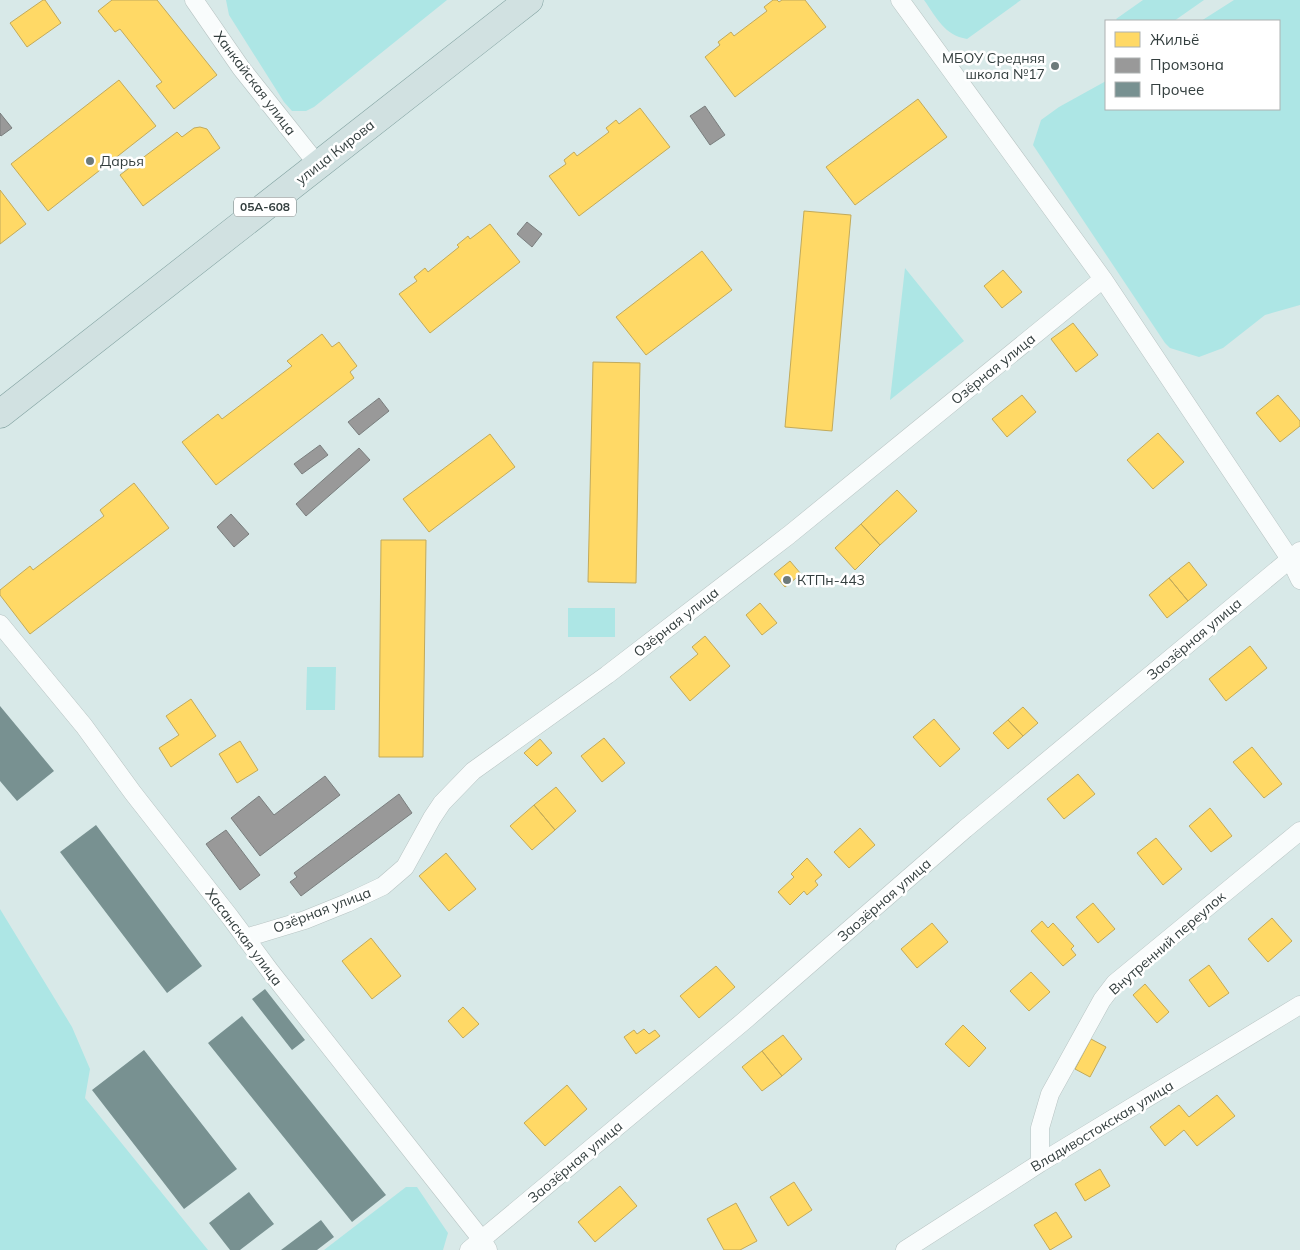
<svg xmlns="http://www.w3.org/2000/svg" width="1300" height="1250" viewBox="0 0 1300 1250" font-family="Mulish,sans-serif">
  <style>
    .green { fill: #ade6e5 }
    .homes { fill: #ffd966; stroke: #c2aa5a }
    .industry { fill: #999; stroke: #7a7e7e }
    .building { fill: #789191 }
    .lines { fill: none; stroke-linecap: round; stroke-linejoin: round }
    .minor-casing { stroke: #b8c4c3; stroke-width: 19 }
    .primary-casing { stroke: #81a1a0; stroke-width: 29 }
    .minor { stroke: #f9fcfc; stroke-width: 18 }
    .primary { stroke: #d1e1e1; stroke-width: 28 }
    .poi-dot { fill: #6d7a7a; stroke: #fff; stroke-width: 2 }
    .labels { text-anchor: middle; stroke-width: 5; stroke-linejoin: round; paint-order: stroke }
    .shield { fill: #fff; stroke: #707878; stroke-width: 1 }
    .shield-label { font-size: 12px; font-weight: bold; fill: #333e3e }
    .poi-label { font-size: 14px; fill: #333e3e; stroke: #fff; text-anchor: start }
    .street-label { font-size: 14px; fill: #333e3e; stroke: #fff }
  </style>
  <rect width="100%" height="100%" fill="#d8e9e8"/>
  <path class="green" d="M 226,0 L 447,0 L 314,107 L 306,111 L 292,111 L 284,102 L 229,15 Z
    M 924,0 L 1021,0 L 967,39 C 944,35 937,18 924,0 Z
    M 1143,0 L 1204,0 L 1174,21 L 1118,21 L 1116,19 Z
    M 1234,0 L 1300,0 L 1300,305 L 1265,315 L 1223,348 L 1199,357 L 1170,348 L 1165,343 L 1033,145 L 1041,120 L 1059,107 L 1106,81 L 1106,109 L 1279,109 L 1279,21 L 1201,21 Z
    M 905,268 L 964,341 L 890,400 Z
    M 568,608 L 615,608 L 615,637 L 568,637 Z
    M 307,667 L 336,667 L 335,710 L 306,710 Z
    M 0,909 L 72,1027 L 90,1069 L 85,1098 L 208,1250 L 0,1250 Z
    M 406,1187 L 417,1187 L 448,1233 L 443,1250 L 324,1250 Z"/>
  <path class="homes" d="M 43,0 L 45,0 L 61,23 L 27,47 L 10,23 Z
    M 112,0 L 157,0 L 217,75 L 174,109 L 156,86 L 162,82 L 120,29 L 115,32 L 98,11 Z
    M 773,0 L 777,0 L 779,2 L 782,0 L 805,0 L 826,27 L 735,97 L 705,57 L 720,45 L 718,42 L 731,32 L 734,36 L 767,11 L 764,7 Z
    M 119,80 L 156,126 L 48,211 L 11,164 Z
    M 918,99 L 947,137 L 855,205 L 826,167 Z
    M 640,108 L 670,147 L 579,216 L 549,176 L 566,164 L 564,160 L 574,152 L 577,156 L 609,132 L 606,128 L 616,120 L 619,124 Z
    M 200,127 L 207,129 L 220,148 L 143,206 L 120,175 L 177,132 L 182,137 L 194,128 Z
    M 0,190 L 26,224 L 0,244 Z
    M 804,211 L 851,215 L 832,431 L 785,427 Z
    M 490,224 L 520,262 L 430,333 L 399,294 L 417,281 L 414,277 L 425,268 L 428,272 L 459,247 L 457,245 L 468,236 L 470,239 Z
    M 702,251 L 732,290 L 646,355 L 616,317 Z
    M 1003,270 L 1022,292 L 1002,308 L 984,286 Z
    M 1073,323 L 1098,355 L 1076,372 L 1051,339 Z
    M 322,334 L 332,347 L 339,342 L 357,366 L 350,372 L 354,378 L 216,485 L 182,442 L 218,414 L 222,419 L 292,366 L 287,361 Z
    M 593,362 L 640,363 L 636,583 L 588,582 Z
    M 1022,395 L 1036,412 L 1007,437 L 992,419 Z
    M 1278,395 L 1300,421 L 1300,426 L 1280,442 L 1256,413 Z
    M 1158,433 L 1184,462 L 1153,489 L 1127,460 Z
    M 490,434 L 515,467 L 429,532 L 403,499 Z
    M 134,483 L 169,528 L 30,634 L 0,595 L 0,590 L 30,566 L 33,570 L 104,516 L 100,510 Z
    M 897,490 L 917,511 L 880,545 L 861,524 Z
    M 861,524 L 880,545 L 855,570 L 835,548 Z
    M 381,540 L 426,540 L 423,757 L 379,757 Z
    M 790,561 L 801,574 L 785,587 L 774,574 Z
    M 1189,562 L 1207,585 L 1188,601 L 1169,578 Z
    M 1169,578 L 1188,601 L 1167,618 L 1149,595 Z
    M 760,603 L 777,623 L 762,635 L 746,615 Z
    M 705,636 L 730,666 L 690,701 L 670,677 L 698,654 L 692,647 Z
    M 1250,646 L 1267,668 L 1226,701 L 1209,679 Z
    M 191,699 L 216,736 L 171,767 L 159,748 L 179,735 L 166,716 Z
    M 1023,707 L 1038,723 L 1023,736 L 1008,720 Z
    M 934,719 L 960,749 L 940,767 L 913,737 Z
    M 1008,720 L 1023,736 L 1008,749 L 993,733 Z
    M 604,738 L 625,763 L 602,782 L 581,756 Z
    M 540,739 L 552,753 L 537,766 L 524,753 Z
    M 240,741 L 258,770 L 237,783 L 219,754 Z
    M 1252,747 L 1282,784 L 1264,798 L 1233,762 Z
    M 1078,774 L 1095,794 L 1064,819 L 1047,799 Z
    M 556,787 L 576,811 L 555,830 L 534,805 Z
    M 534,805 L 555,830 L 532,850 L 510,826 Z
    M 1210,808 L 1232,836 L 1211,852 L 1189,826 Z
    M 860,828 L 875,845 L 849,868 L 834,852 Z
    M 1156,838 L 1182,869 L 1163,885 L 1137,853 Z
    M 446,853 L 476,889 L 449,911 L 419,876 Z
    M 807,858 L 822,875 L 815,881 L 818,885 L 807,895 L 804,891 L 790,905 L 778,892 L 794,877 L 791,874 Z
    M 1093,903 L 1115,929 L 1098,943 L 1076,917 Z
    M 1272,918 L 1292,941 L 1268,962 L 1248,939 Z
    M 1042,921 L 1048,928 L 1053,923 L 1074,946 L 1071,949 L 1076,955 L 1063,966 L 1031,931 Z
    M 932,923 L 948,942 L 917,968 L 901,949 Z
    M 371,938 L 401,976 L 372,999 L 342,961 Z
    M 1209,965 L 1229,993 L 1209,1007 L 1189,980 Z
    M 716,966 L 735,987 L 699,1018 L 680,996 Z
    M 1031,972 L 1050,992 L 1029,1011 L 1010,991 Z
    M 1145,984 L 1169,1012 L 1157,1023 L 1133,995 Z
    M 463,1007 L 479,1024 L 463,1038 L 448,1021 Z
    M 963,1025 L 986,1048 L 969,1067 L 945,1044 Z
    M 644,1029 L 649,1034 L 655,1030 L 660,1036 L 636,1054 L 624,1037 L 634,1030 L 637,1034 Z
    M 783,1035 L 802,1059 L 782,1076 L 762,1051 Z
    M 1091,1039 L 1106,1047 L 1090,1077 L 1075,1069 Z
    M 762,1051 L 782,1076 L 762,1091 L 742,1067 Z
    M 567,1085 L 587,1109 L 545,1146 L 524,1123 Z
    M 1217,1095 L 1235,1116 L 1197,1146 L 1184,1130 L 1165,1146 L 1150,1127 L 1179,1105 L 1189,1117 Z
    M 1100,1169 L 1110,1186 L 1085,1201 L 1075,1184 Z
    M 794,1182 L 812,1210 L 788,1226 L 770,1197 Z
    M 620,1186 L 637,1206 L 595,1242 L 578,1222 Z
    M 736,1203 L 757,1241 L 740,1250 L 724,1250 L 707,1219 Z
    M 1056,1212 L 1072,1237 L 1050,1250 L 1034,1225 Z"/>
  <path class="industry" d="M 705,106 L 725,135 L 710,145 L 690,116 Z
    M 0,113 L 12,128 L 1,136 L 0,135 Z
    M 527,222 L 542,234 L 532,247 L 517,234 Z
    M 379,398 L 389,411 L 359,435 L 348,422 Z
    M 320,445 L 328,455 L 302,474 L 294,464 Z
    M 359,448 L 370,460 L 306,516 L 296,504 Z
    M 231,514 L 249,534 L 234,547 L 217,527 Z
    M 325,776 L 340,795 L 260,856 L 231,818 L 259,796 L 274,815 Z
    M 399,794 L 412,813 L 301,896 L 290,882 L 297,877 L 294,873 Z
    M 226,830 L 260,875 L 240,890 L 206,844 Z"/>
  <path class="building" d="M 0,706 L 54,771 L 17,801 L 0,781 Z
    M 96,825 L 202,966 L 167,993 L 60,852 Z
    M 265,989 L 305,1040 L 292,1050 L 252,999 Z
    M 242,1016 L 386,1195 L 352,1222 L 208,1043 Z
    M 144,1050 L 237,1169 L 184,1209 L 92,1090 Z
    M 249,1192 L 274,1224 L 240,1250 L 230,1250 L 209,1223 Z
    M 321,1220 L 334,1237 L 317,1250 L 281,1250 Z"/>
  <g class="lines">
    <defs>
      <path id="minor" d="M 194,0 L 241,68 L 318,165
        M 900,0 L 1103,279 L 1290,559 L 1300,580
        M 0,624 L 84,726 L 133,793 L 230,917 L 270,971 L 482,1240 L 488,1250
        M 245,938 L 305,920 L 347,903 L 383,886 L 405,867 L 432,818 L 442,803 L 473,771 L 607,675 L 789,535 L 1103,279
        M 1040,1163 L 1040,1128 L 1050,1094 L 1102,1000 L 1115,983 L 1300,831
        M 469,1250 L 744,1021 L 965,829 L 1300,551
        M 905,1250 L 1040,1163 L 1300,1005"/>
      <path id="primary" d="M 0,414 L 529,0"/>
    </defs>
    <use href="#minor" class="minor-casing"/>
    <use href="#primary" class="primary-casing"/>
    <use href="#minor" class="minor"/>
    <use href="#primary" class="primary"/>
  </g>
  <g class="poi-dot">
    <circle cx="1055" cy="66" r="5"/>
    <circle cx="90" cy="161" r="5"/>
    <circle cx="787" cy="580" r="5"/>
  </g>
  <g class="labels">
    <rect class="shield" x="234" y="197.5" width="62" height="19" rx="4"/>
    <g class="shield-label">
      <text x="265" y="211">05А-608</text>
    </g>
    <g class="poi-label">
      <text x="1045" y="63" text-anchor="end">МБОУ Средняя<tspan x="1045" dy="16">школа №17</tspan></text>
      <text x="100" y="166">Дарья</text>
      <text x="797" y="585">КТПн-443</text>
    </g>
    <g class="street-label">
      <text transform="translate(255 83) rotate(53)" y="5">Ханкайская улица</text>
      <text transform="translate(335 152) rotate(-38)" y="5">улица Кирова</text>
      <text transform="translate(993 369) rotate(-39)" y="5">Озёрная улица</text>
      <text transform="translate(676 622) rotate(-38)" y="5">Озёрная улица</text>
      <text transform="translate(1194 639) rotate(-40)" y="5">Заозёрная улица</text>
      <text transform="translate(884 900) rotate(-41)" y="5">Заозёрная улица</text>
      <text transform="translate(322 910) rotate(-21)" y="5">Озёрная улица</text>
      <text transform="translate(244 937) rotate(53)" y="5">Хасанская улица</text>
      <text transform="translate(1167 943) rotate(-41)" y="5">Внутренний переулок</text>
      <text transform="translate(1102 1126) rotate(-31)" y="5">Владивостокская улица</text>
      <text transform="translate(575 1162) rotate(-40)" y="5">Заозёрная улица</text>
    </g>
  </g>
  <rect x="1105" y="20" width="175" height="90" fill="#ffffff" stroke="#adb2b2"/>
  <rect x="1115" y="32" width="25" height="15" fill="#ffd966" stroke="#adb2b2"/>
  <text x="1150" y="45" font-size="15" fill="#333e3e">Жильё</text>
  <rect x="1115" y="58" width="25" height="15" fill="#999999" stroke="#adb2b2"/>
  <text x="1150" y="70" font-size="15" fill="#333e3e">Промзона</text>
  <rect x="1115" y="82" width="25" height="15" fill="#789191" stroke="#adb2b2"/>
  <text x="1150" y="95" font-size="15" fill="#333e3e">Прочее</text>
</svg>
